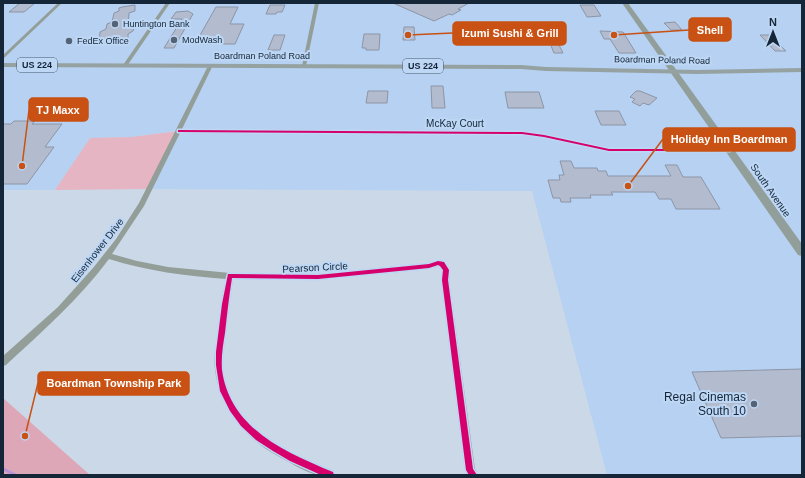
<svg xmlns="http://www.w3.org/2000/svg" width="805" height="478" viewBox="0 0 805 478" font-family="Arial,sans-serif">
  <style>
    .built { fill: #b6d1f1 }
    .green { fill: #e5b5c3 }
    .forest { fill: #dea7b8 }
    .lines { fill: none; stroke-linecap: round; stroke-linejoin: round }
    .stream { stroke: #b694d6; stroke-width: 3 }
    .building { fill: #b3bcce; stroke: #8c95a6 }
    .street { fill: #939e98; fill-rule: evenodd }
    .secondary { fill: #929e9a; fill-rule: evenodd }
    .primary { fill: #95a2a1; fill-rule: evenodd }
    .cycleway-casing { stroke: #bdd7f5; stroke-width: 3 }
    .cycleway { fill: #d6006c; fill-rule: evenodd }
    .poi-dot { fill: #546476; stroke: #bdd7f5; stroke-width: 1.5 }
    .labels { text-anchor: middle; stroke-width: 4; stroke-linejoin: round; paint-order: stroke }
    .far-poi-label { font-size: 9px; fill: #152638; stroke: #bdd7f5; text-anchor: start }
    .far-street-label { font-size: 9px; fill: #152638; stroke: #bdd7f5 }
    .shield { fill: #bdd7f5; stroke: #475b71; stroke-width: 1 }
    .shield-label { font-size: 9px; font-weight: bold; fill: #152638 }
    .street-label { font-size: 10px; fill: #152638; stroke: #bdd7f5 }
    .near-poi-label { font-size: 12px; fill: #152638; stroke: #bdd7f5; text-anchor: end }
    .leader { fill: none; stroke: #c85113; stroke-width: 1.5 }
    .callout-dot { fill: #c85113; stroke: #bdd7f5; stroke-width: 1.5 }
    .callout { fill: #c85113; stroke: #c85113; stroke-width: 1.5 }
    .callout-label { font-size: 11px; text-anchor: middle; font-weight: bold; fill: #fff }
  </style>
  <rect width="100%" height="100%" fill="#cad8e8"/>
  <path class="built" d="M 3,3 L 802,3 L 802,475 L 607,475 L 532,191 L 150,189 L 178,131 L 131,137 L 90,138 L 55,190 L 3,190 Z"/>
  <path class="green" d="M 179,131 L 150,189 L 55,190 L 90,138 L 131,137 Z"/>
  <path class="forest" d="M 3,398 L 90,475 L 3,475 Z"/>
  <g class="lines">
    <path class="stream" d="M 3,469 L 16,475"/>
  </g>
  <path class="building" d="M 20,3 L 35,3 L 24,12 L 9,12 Z
    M 393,3 L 469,3 L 458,9 L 461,10 L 452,15 L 449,14 L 434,21 Z
    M 135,5 L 135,11 L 129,13 L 128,26 L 135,26 L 133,31 L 128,34 L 128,40 L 122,42 L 99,44 L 100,32 L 106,29 L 107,24 L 112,22 L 114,13 L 119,11 L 119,8 L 122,7 Z
    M 270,5 L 285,5 L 282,12 L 277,12 L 276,14 L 266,14 Z
    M 580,5 L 594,5 L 601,16 L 587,17 Z
    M 216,7 L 238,7 L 230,24 L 244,24 L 235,44 L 195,44 Z
    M 188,11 L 193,14 L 174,48 L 164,48 L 182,19 L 171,19 L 176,12 Z
    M 675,22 L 682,30 L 671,30 L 664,23 Z
    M 404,27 L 414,27 L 415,40 L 403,40 Z
    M 600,31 L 623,32 L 636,53 L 619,53 L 610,39 L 604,39 Z
    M 364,34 L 380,34 L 379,50 L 366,50 L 366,48 L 362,48 Z
    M 274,35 L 285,35 L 280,50 L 268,50 Z
    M 760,35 L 769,35 L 786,51 L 775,51 Z
    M 549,41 L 557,41 L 563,53 L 554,53 Z
    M 431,86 L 443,86 L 445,108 L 432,108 Z
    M 368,91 L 388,91 L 387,103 L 366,103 Z
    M 636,91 L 640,91 L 657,98 L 649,105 L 643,103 L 640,106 L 632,102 L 635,99 L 630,97 Z
    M 505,92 L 539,92 L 544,108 L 508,108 Z
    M 595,111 L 619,111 L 626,125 L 601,125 Z
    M 14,121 L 35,121 L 32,124 L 62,124 L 45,147 L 54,147 L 27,184 L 3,184 L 3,124 L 11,124 Z
    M 560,161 L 571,161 L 574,168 L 597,168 L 598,171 L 606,171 L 608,176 L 671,176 L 665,165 L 677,165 L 683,177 L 701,177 L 720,209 L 676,209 L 671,199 L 659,199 L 655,192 L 611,192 L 613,195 L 590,195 L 591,198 L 570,198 L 571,202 L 561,202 L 560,198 L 553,198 L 548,180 L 560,180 L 559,175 L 564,175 Z
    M 802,369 L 802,436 L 721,438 L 692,372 Z"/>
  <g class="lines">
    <path class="street" d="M 58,3 L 62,3 L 3,59 L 3,55 Z
      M 166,3 L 170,3 L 127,66 L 123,66 L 123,65 Z
      M 315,3 L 319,3 L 306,66 L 304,67 L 302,66 Z
      M 209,64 L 213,65 L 182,129 L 522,131 L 544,134 L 609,148 L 730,148 L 733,150 L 730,152 L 609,152 L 544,138 L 522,135 L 180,133 L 144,206 L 112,254 L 137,261 L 168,267 L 230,273 L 318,274 L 429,263 L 438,260 L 445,262 L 450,270 L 449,280 L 475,469 L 478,475 L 467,475 L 465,470 L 441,280 L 442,270 L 440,266 L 429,269 L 318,280 L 233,279 C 230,297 228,315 226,333 C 224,345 222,358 223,370 C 231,428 285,452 334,471 L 335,475 C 329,475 322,476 317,475 C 303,471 289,462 276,455 C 244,437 219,407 215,369 C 213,356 217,343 218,330 C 220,313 222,296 226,279 C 186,276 147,271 109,259 C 79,299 43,331 6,365 L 3,366 L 3,356 L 58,307 L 93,268 L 116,239 L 139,203 Z"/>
    <path class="secondary" d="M 622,3 L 628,3 L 802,244 L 802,256 L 798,255 Z"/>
    <path class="primary" d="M 3,63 L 521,65 L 546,67 L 697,70 L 802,68 L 802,72 L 697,74 L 546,71 L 521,69 L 3,67 Z"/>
    <defs>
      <path id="cycleway" d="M 178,130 L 522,132 L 544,135 L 609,149 L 730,149 L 732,150 L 730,151 L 609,151 L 544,137 L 522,134 L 179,132 L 178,132 Z
        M 438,261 L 444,262 L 449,270 L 448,280 L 473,469 L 477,475 L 469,475 L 466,470 L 442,280 L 443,270 L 440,266 L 438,265 L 429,268 L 318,279 L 232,278 C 229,296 227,315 225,333 C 223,345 221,357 222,370 C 230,428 284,452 333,472 L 334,475 L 321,475 L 290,461 L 273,451 L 256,440 L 241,426 L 230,411 L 220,391 L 216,365 L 216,352 L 222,304 L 228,274 L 230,274 L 318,275 L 429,264 Z"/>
    </defs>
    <use href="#cycleway" class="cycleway-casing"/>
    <use href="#cycleway" class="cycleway"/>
  </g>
  <g class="poi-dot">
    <circle cx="115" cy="24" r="4"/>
    <circle cx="174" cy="40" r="4"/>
    <circle cx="69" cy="41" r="4"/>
    <circle cx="754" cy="404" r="4"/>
  </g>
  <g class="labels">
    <g class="far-poi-label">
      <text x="123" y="27">Huntington Bank</text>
      <text x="182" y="43">ModWash</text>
      <text x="77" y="44">FedEx Office</text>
    </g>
    <g class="far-street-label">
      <text x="262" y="59">Boardman Poland Road</text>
      <text transform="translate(662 60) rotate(1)" y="3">Boardman Poland Road</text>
    </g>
    <g class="shield">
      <rect x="17" y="58" width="40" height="14" rx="3"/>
      <rect x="403" y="59" width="40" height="14" rx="3"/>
    </g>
    <g class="shield-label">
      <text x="37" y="68">US 224</text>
      <text x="423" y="69">US 224</text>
    </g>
    <g class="street-label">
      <text x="455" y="127">McKay Court</text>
      <text transform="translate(771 190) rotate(55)" y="4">South Avenue</text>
      <text transform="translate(97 250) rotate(-52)" y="4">Eisenhower Drive</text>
      <text transform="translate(315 267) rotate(-3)" y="4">Pearson Circle</text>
    </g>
    <g class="near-poi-label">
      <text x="746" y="401">Regal Cinemas<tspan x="746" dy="14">South 10</tspan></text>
    </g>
  </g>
  <path class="leader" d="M614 35L689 30M408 35L453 33M22 166L29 110M628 186L663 139M25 436L38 383"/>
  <g class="callout-dot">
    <circle cx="614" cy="35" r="4"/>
    <circle cx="408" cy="35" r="4"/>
    <circle cx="22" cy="166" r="4"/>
    <circle cx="628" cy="186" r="4"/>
    <circle cx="25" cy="436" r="4"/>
  </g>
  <g class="callout">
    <rect x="689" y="18" width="42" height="23" rx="4"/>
    <rect x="453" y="22" width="113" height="23" rx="4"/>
    <rect x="29" y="98" width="59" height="23" rx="4"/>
    <rect x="663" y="128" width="132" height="23" rx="4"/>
    <rect x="38" y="372" width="151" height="23" rx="4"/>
  </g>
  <g class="callout-label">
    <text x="710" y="34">Shell</text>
    <text x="510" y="37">Izumi Sushi &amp; Grill</text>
    <text x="58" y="114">TJ Maxx</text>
    <text x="729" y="143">Holiday Inn Boardman</text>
    <text x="114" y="387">Boardman Township Park</text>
  </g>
  <rect width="805" height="478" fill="none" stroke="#152638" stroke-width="8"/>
  <g transform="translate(773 32)" stroke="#bdd7f5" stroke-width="3" paint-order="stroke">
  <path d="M0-3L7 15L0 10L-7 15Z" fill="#152638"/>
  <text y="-6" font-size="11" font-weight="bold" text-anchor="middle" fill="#152638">N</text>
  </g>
</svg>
